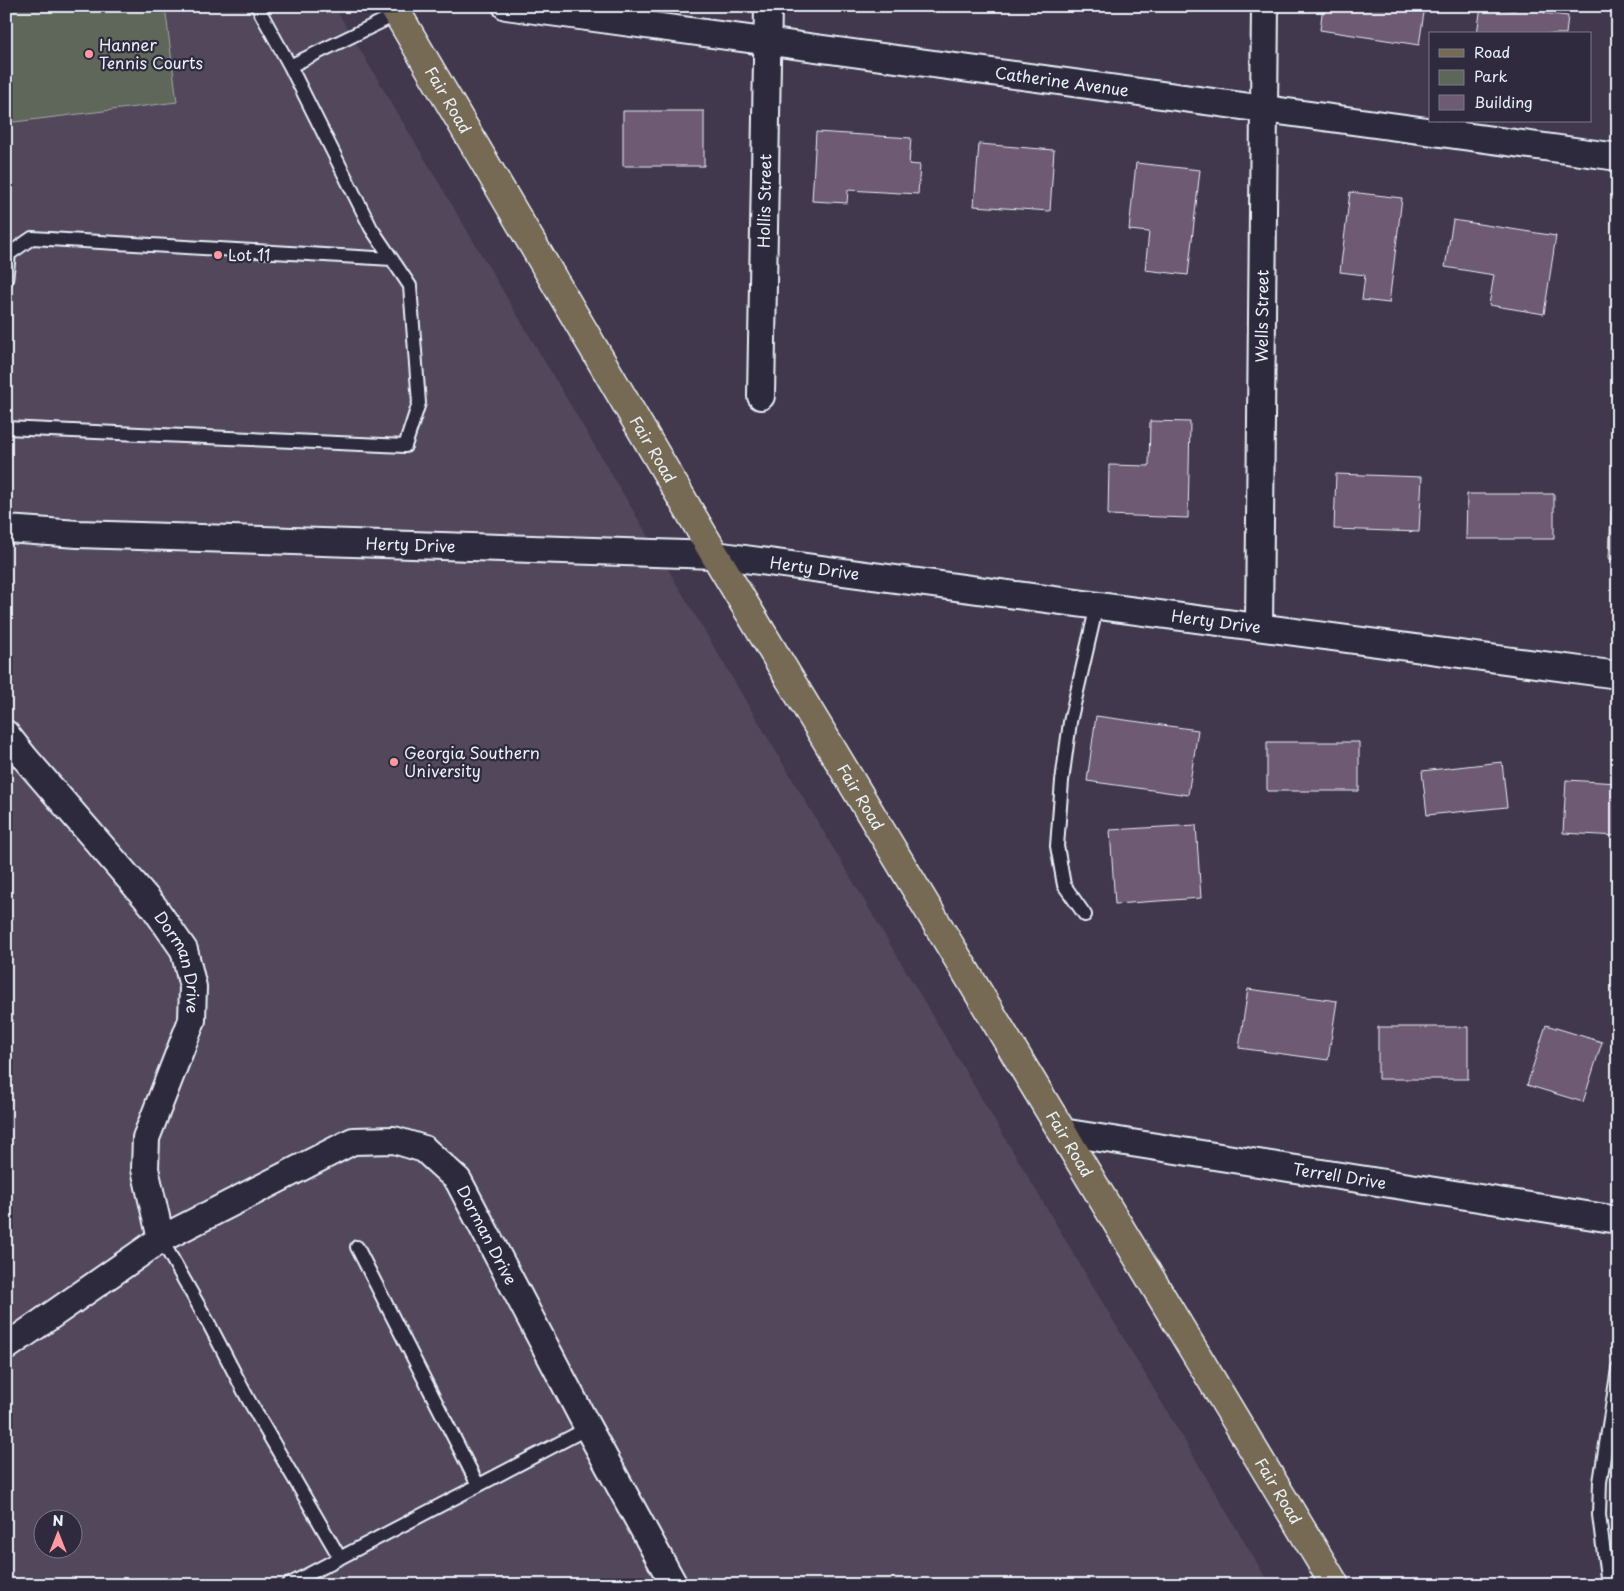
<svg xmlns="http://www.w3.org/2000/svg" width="1624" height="1591" viewBox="0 0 1624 1591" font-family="'Playpen Sans',sans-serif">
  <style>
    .built { fill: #52465b; fill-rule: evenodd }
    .green { fill: #5e665a; stroke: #a3aca9 }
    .building { fill: #6e5a72; stroke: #e8f1f8 }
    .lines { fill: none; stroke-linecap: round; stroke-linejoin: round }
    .service-casing { stroke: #e8f1f8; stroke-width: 16 }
    .minor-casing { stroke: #e8f1f8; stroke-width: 30 }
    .primary-casing { stroke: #e8f1f8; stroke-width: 31 }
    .service { stroke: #2f2a3d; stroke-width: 12 }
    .minor { stroke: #2f2a3d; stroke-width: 26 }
    .primary { stroke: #766a54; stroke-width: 28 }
    .poi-dot { fill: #ff9aa2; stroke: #2f2a3d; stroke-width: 2 }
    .labels { text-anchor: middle; stroke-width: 4.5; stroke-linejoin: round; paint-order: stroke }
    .poi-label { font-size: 16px; fill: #e8f1f8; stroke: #2f2a3d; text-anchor: start }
    .street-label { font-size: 16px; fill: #e8f1f8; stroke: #2f2a3d }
  </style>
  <rect width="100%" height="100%" fill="#42384d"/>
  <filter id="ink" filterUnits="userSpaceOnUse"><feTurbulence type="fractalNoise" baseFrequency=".02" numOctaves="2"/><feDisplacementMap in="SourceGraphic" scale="10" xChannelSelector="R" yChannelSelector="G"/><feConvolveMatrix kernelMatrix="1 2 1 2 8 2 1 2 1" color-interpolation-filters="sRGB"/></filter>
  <g filter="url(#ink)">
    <path class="built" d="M 6,6 L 334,6 L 1270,1585 L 6,1585 ZM 42,1518 L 72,1518 L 72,1548 L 42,1548 Z"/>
    <path class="green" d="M 6,6 L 165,6 L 177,102 L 6,123 Z"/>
    <path class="building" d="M 1323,6 L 1425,6 L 1419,45 L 1320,30 Z
      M 1481,6 L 1515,11 L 1516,6 L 1545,6 L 1544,13 L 1568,16 L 1566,34 L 1477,34 Z
      M 1616,37 L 1618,37 L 1618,78 L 1616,78 Z
      M 623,111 L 704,111 L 704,166 L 623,166 Z
      M 816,132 L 911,138 L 909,164 L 920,165 L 918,194 L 848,190 L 847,203 L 812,201 Z
      M 979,144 L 1054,150 L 1050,211 L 974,206 Z
      M 1136,163 L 1200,170 L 1188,275 L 1145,270 L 1149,232 L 1129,230 Z
      M 1350,192 L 1402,198 L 1389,303 L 1362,300 L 1365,275 L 1340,272 Z
      M 1453,220 L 1556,236 L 1544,314 L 1489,305 L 1494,275 L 1445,267 Z
      M 1150,421 L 1190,422 L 1188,518 L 1108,515 L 1109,465 L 1149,466 Z
      M 1336,474 L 1422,477 L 1419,532 L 1334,529 Z
      M 1467,494 L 1554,494 L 1554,539 L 1466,539 Z
      M 1611,511 L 1618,511 L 1618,559 L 1609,559 Z
      M 1096,716 L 1198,730 L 1188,795 L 1087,781 Z
      M 1267,742 L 1359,742 L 1359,791 L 1267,791 Z
      M 1502,762 L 1507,807 L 1427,815 L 1422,771 Z
      M 1566,780 L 1618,783 L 1618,836 L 1563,833 Z
      M 1196,825 L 1201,898 L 1115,904 L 1110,830 Z
      M 1248,989 L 1337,1001 L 1328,1060 L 1239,1048 Z
      M 1546,1025 L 1602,1042 L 1583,1102 L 1527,1085 Z
      M 1378,1027 L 1468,1027 L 1468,1079 L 1378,1079 Z"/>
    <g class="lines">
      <defs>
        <path id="service" d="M 257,6 L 290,66 L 397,14
          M 6,280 L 9,254 L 32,238 L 392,259
          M 6,428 L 405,446 L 419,403 L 410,286 L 371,228 L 290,66
          M 1085,915 L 1064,885 L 1057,846 L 1062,781 L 1070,722 L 1097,605
          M 161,1239 L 209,1324 L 248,1399 L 340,1558
          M 357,1247 L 478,1485
          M 288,1585 L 588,1428
          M 1608,1585 L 1599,1515 L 1600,1482 L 1618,1369"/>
        <g id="minor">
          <path id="s1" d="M 506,6 L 1618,157"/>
          <path id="s2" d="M 761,396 L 768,6"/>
          <path id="s3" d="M 6,529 L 78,534 L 715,555 L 1618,675"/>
          <path id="s4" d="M 1259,626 L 1265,6"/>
          <path id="s5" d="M 6,734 L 25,758 L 154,907 L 184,950 L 193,987 L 192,1020 L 146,1138 L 145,1169 L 161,1239"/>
          <path id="s6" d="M 1062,1132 L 1618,1220"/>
          <path id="s7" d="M 6,1347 L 161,1239 L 353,1141 L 394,1140 L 424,1149 L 458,1180 L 588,1428 L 674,1585"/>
        </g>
        <g id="primary">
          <path id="s8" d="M 393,6 L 715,555 L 1335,1585"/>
        </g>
      </defs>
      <use href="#service" class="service-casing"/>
      <use href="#minor" class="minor-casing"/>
      <use href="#primary" class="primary-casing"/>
      <use href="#service" class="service"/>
      <use href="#minor" class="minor"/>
      <use href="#primary" class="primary"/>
    </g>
  </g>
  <g class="poi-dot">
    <circle cx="89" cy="54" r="5"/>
    <circle cx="218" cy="255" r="5"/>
    <circle cx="394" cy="762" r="5"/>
  </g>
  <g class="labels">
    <g class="poi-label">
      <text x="99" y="51">Hanner<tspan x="99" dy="18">Tennis Courts</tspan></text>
      <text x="228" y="261">Lot 11</text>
      <text x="404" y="759">Georgia Southern<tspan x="404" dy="18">University</tspan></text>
    </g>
    <g class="street-label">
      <text dy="6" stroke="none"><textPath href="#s1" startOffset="561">Catherine Avenue</textPath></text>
      <text dy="6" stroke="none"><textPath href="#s8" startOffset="109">Fair Road</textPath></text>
      <text dy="6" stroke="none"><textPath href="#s2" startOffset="195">Hollis Street</textPath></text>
      <text dy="6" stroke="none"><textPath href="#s4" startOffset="310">Wells Street</textPath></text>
      <text dy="6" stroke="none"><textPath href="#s8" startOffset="514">Fair Road</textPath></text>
      <text dy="6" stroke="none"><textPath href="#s3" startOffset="405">Herty Drive</textPath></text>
      <text dy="6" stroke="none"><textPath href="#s3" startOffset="810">Herty Drive</textPath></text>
      <text dy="6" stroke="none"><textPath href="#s3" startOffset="1215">Herty Drive</textPath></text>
      <text dy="6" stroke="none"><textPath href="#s8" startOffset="919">Fair Road</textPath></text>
      <text dy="6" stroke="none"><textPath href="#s5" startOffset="290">Dorman Drive</textPath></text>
      <text dy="6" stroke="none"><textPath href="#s8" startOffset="1324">Fair Road</textPath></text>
      <text dy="6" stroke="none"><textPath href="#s6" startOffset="281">Terrell Drive</textPath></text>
      <text dy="6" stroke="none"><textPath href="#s7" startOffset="585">Dorman Drive</textPath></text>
      <text dy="6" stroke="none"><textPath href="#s8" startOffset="1729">Fair Road</textPath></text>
    </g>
  </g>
  <rect width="1624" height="1591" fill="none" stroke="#2f2a3d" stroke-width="25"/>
  <rect x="12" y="12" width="1599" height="1566" fill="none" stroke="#e8f1f8" stroke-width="2" filter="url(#ink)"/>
  <rect x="1429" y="32" width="162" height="90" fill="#2f2a3d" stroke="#797a88"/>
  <rect x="1439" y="49" width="25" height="8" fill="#766a54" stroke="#797a88"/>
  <text x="1474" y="58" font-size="15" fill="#e8f1f8">Road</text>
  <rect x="1439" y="70" width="25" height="15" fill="#5e665a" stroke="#797a88"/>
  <text x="1474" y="82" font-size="15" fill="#e8f1f8">Park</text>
  <rect x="1439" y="95" width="25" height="15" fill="#6e5a72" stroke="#797a88"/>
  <text x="1474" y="108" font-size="15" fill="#e8f1f8">Building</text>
  <g transform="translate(58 1534)"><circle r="24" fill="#2f2a3d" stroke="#797a88"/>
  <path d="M0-4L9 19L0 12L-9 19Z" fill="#ff9aa2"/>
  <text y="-8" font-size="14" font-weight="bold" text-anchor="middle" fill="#e8f1f8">N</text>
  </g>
</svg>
